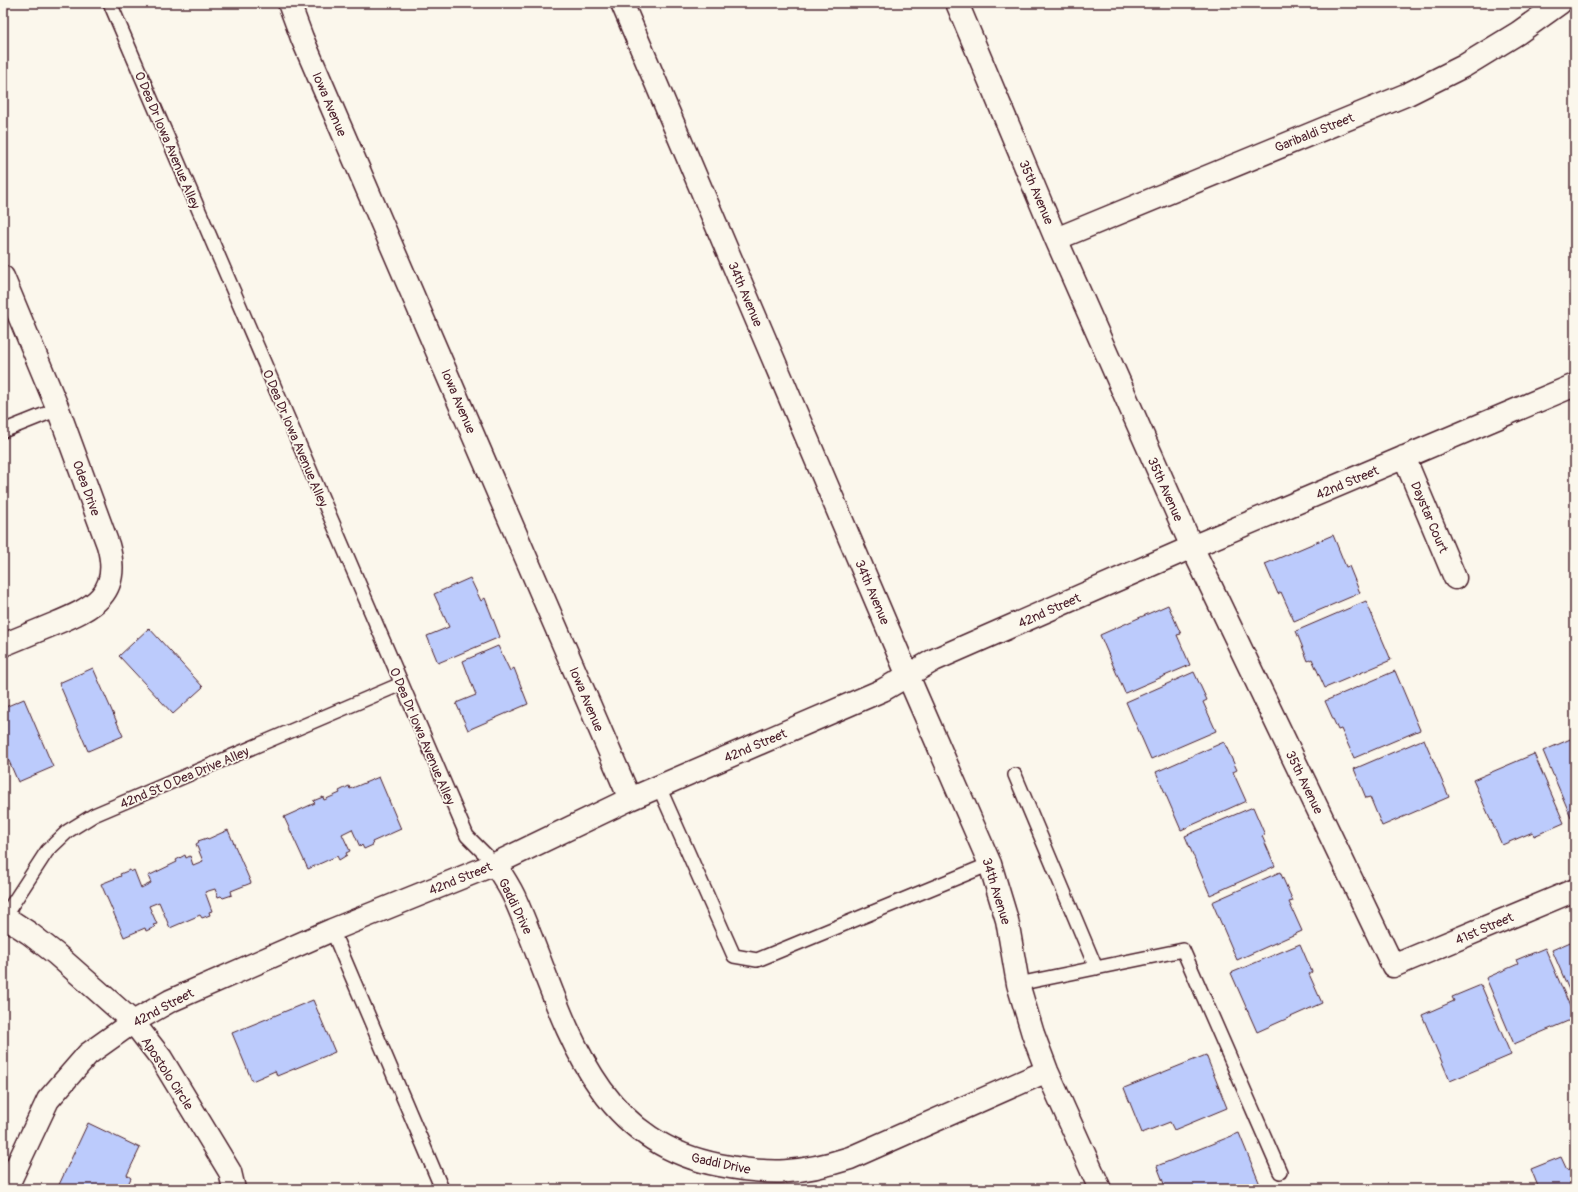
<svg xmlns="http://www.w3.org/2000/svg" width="1578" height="1192" viewBox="0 0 1578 1192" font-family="Pangolin,sans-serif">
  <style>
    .building { fill: #bccbfc; stroke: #4a1f2b }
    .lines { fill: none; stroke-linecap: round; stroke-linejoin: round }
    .service-casing { stroke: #4a1f2b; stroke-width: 16 }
    .minor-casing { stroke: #4a1f2b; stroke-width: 25 }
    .service { stroke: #fbf7ec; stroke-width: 13 }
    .minor { stroke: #fbf7ec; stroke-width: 22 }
    .labels { text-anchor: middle; stroke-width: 3.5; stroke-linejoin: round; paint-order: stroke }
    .street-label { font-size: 13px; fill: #4a1f2b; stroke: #fbf7ec }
  </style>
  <rect width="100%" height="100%" fill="#fbf7ec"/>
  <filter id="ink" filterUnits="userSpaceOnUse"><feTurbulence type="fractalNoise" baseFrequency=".025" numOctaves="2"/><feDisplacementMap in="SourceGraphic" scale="8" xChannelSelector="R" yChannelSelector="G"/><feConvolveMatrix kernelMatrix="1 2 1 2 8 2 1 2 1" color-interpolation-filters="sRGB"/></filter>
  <g filter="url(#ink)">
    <path class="building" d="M 1333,535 L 1346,567 L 1349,566 L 1360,593 L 1294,621 L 1281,592 L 1278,594 L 1265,564 Z
      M 470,578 L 481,601 L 485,598 L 500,637 L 438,663 L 427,636 L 449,627 L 434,594 Z
      M 1366,601 L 1391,660 L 1325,688 L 1312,659 L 1308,661 L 1296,631 Z
      M 1168,605 L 1181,634 L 1177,635 L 1190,665 L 1125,693 L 1100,635 Z
      M 149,628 L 203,687 L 173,714 L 119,656 Z
      M 498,646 L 510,671 L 514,668 L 528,704 L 468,730 L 456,703 L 476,695 L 463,661 Z
      M 93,668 L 123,736 L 88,751 L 59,683 Z
      M 1395,671 L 1420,730 L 1354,758 L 1341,729 L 1338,730 L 1325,701 Z
      M 1194,672 L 1207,700 L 1203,702 L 1216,731 L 1151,759 L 1126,702 Z
      M 24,699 L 53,767 L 18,782 L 3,747 L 3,708 Z
      M 1575,737 L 1575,815 L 1571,817 L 1543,751 Z
      M 1424,739 L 1449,797 L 1382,826 L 1370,797 L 1366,798 L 1354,769 Z
      M 1224,742 L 1237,770 L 1233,772 L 1246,801 L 1181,830 L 1156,772 Z
      M 1534,754 L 1564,823 L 1534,836 L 1533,832 L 1502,845 L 1473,780 Z
      M 379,777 L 401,829 L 372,842 L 373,845 L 364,849 L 362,845 L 360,847 L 352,829 L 342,834 L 350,851 L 346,853 L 347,855 L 339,860 L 337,856 L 308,869 L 284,817 L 315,803 L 313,801 L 323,797 L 324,800 L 340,793 L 339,791 L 349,786 L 350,789 Z
      M 1253,807 L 1265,835 L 1262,836 L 1275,866 L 1210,895 L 1185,836 Z
      M 228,830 L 251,883 L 231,891 L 232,895 L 223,898 L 221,896 L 218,897 L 215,889 L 205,892 L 212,911 L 209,912 L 210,915 L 202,918 L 200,915 L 170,928 L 159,902 L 149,906 L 157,924 L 153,925 L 155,927 L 146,931 L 145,928 L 124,937 L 101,884 L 121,876 L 120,874 L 130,870 L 131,872 L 134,870 L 141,888 L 151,883 L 148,876 L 177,862 L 176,860 L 185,855 L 186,858 L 190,856 L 193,865 L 203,861 L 196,844 L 199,842 L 198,841 L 207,838 L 208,839 Z
      M 1280,872 L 1293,901 L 1289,902 L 1302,931 L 1237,960 L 1212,902 Z
      M 1575,940 L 1575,1004 L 1552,950 Z
      M 1300,944 L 1312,972 L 1309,974 L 1322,1003 L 1257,1032 L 1231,973 Z
      M 1545,948 L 1575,1018 L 1514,1044 L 1486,978 L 1518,964 L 1516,960 Z
      M 1481,985 L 1511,1055 L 1450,1081 L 1422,1015 L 1454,1001 L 1452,997 Z
      M 313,1000 L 335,1052 L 277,1076 L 275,1071 L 252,1081 L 232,1033 Z
      M 1206,1055 L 1227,1108 L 1174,1130 L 1170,1122 L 1142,1133 L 1124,1088 Z
      M 88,1123 L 140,1148 L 127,1175 L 131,1178 L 126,1189 L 57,1189 Z
      M 1239,1133 L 1261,1187 L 1257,1189 L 1166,1189 L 1157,1166 Z
      M 1561,1157 L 1567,1170 L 1575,1167 L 1575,1189 L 1539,1189 L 1531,1169 Z"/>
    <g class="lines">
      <defs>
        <path id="service" d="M 110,3 L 467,836 L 495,864
          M 3,431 L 58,409
          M 1015,775 L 1096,968
          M 659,787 L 734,956 L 757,960 L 990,864
          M 4,917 L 47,851 L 68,831 L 94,815 L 401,684
          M 332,930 L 442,1189
          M 1018,984 L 1183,950 L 1280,1172"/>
        <path id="minor" d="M 289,3 L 302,38 L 630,799
          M 622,3 L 908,676 L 990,864 L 1007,920 L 1018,984 L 1033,1034 L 1047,1071 L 1100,1189
          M 957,3 L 1056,239 L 1192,547 L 1393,966 L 1575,890
          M 1056,239 L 1408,94 L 1464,66 L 1518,33 L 1560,3
          M 3,277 L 58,409 L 108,545 C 122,594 93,608 54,624 C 37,631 20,638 3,645
          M 1404,457 L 1455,578
          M 495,864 C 502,876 511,888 516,901 C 563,1007 584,1139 719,1165 C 770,1175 800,1174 850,1158 L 1047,1071
          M 3,916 L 29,933 L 56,954 L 133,1022 L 161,1058 L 230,1172 L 234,1189
          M 6,1189 L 48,1100 L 88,1054 L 133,1022 L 170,1001 L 332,930 L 495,864 L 630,799 L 883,690 L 934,660 L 1192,547 L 1575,385"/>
      </defs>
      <use href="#service" class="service-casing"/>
      <use href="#minor" class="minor-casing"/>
      <use href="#service" class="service"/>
      <use href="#minor" class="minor"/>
    </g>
  </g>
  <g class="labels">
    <g class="street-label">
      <text transform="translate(330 104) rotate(67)" y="5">Iowa Avenue</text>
      <text transform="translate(1314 132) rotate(-22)" y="5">Garibaldi Street</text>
      <text transform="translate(168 140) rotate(67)" y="5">O Dea Dr Iowa Avenue Alley</text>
      <text transform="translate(1037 192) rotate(67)" y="5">35th Avenue</text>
      <text transform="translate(746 294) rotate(67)" y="5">34th Avenue</text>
      <text transform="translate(459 401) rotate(67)" y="5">Iowa Avenue</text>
      <text transform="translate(296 438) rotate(67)" y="5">O Dea Dr Iowa Avenue Alley</text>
      <text transform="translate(1347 482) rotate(-23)" y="5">42nd Street</text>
      <text transform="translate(87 488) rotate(70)" y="5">Odea Drive</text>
      <text transform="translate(1166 489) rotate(66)" y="5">35th Avenue</text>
      <text transform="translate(1430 517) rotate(67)" y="5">Daystar Court</text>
      <text transform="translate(873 592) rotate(67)" y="5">34th Avenue</text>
      <text transform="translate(1049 610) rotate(-24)" y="5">42nd Street</text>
      <text transform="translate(587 699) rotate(67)" y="5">Iowa Avenue</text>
      <text transform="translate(423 736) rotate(67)" y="5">O Dea Dr Iowa Avenue Alley</text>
      <text transform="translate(755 745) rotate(-23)" y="5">42nd Street</text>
      <text transform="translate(184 777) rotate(-23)" y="5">42nd St O Dea Drive Alley</text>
      <text transform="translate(1305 782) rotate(64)" y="5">35th Avenue</text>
      <text transform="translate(460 878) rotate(-22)" y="5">42nd Street</text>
      <text transform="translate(997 891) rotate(73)" y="5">34th Avenue</text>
      <text transform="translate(516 906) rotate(64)" y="5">Gaddi Drive</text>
      <text transform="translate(1484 928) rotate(-23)" y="5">41st Street</text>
      <text transform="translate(163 1007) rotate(-28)" y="5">42nd Street</text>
      <text transform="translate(168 1073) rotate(57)" y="5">Apostolo Circle</text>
      <text transform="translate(721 1163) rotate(12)" y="5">Gaddi Drive</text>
    </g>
  </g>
  <rect width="1578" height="1192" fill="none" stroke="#fbf7ec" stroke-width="16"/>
  <rect x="8" y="8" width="1562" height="1176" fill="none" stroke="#4a1f2b" stroke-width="1.5" filter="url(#ink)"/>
</svg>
